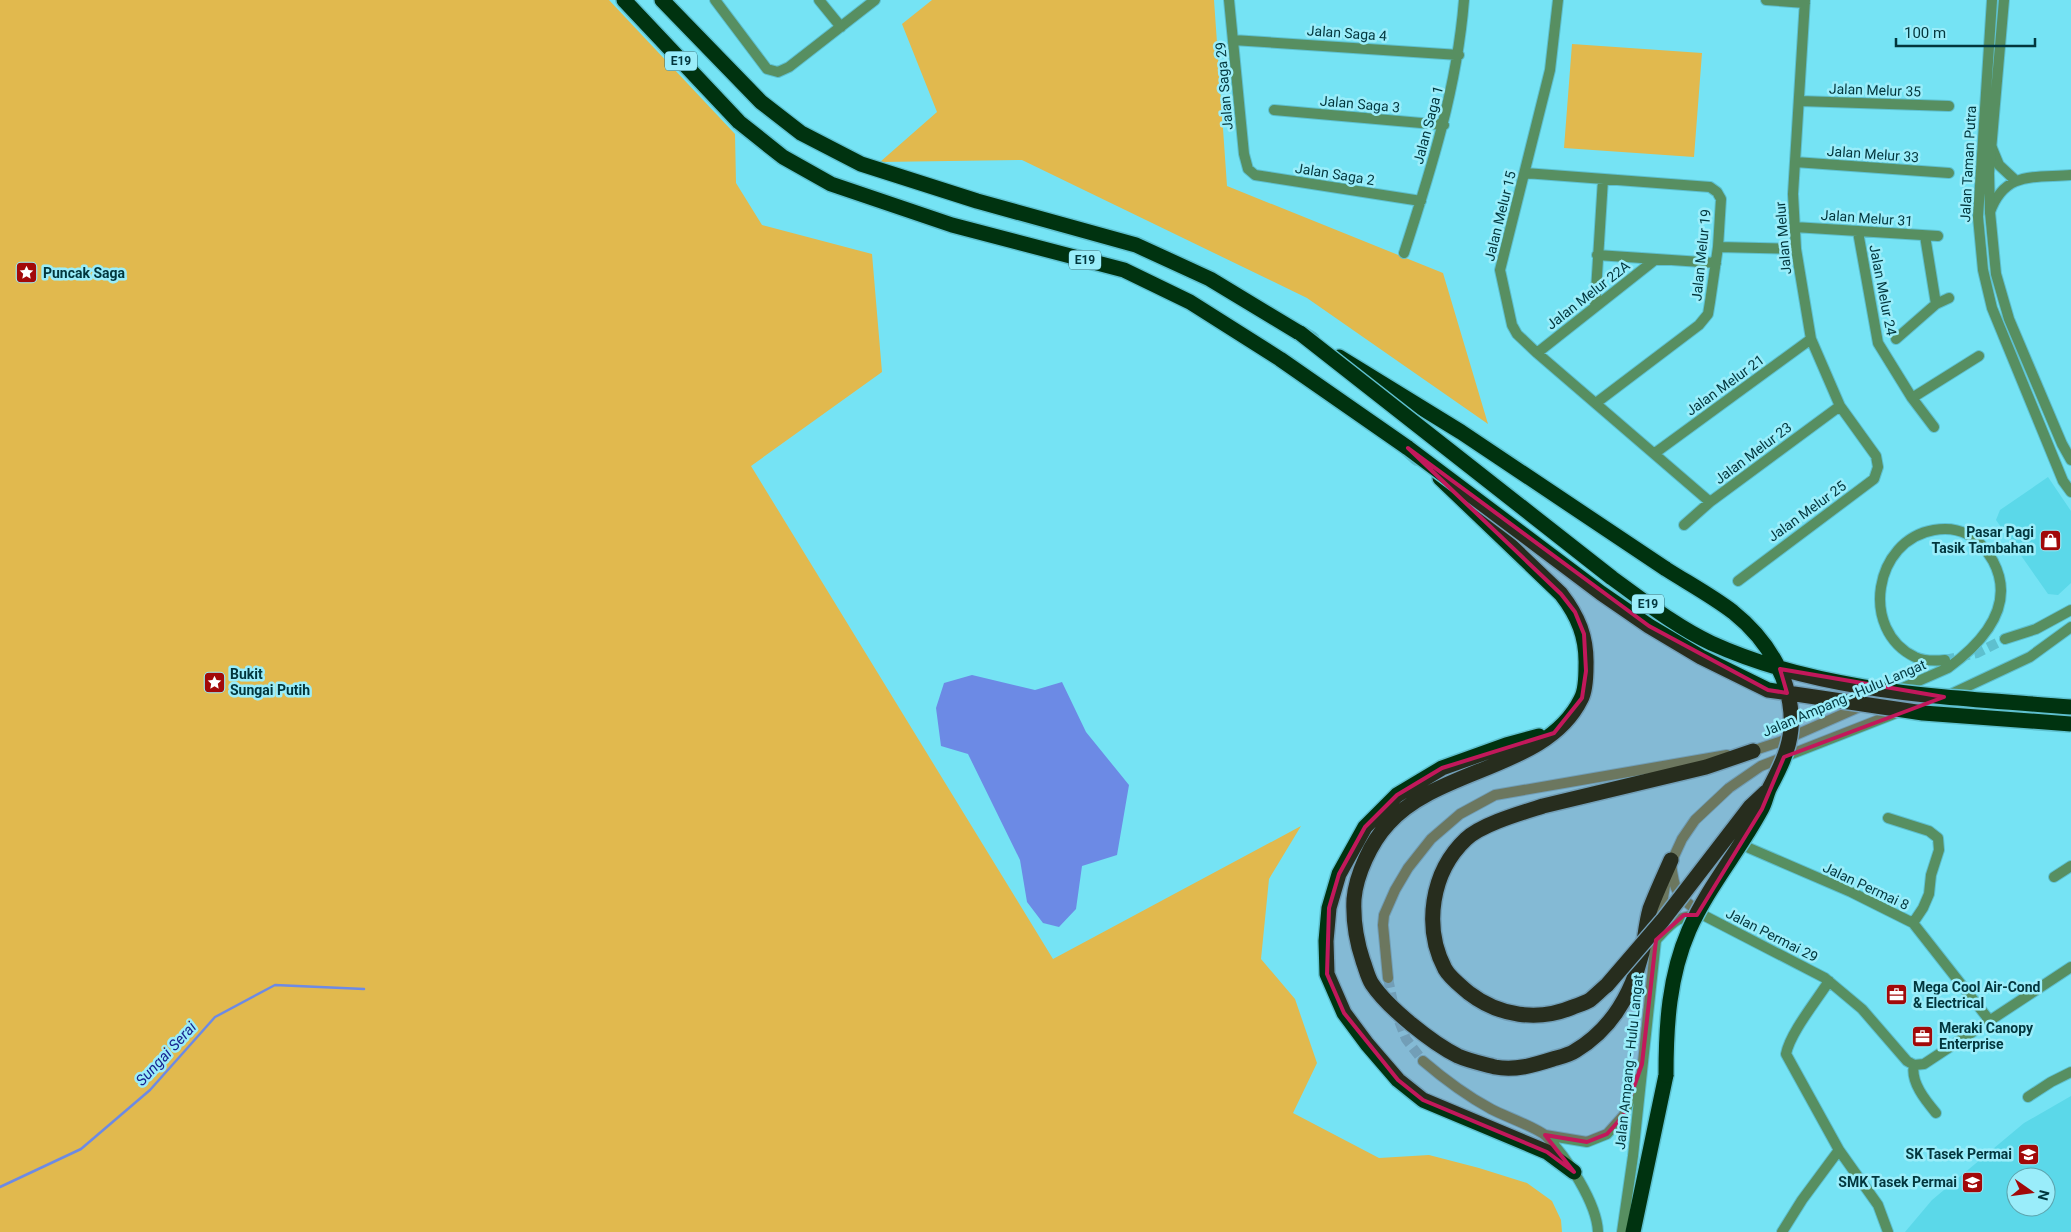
<svg xmlns="http://www.w3.org/2000/svg" width="2071" height="1232" viewBox="0 0 2071 1232" font-family="Roboto,sans-serif">
  <style>
    .built { fill: #5bd8e9; fill-rule: evenodd }
    .green { fill: #e1b94e }
    .water { fill: #6c8ae5 }
    .lines { fill: none; stroke-linecap: round; stroke-linejoin: round }
    .stream { stroke: #6c8ae5; stroke-width: 2.5 }
    .tertiary-tunnel { stroke: #5ec0cf; stroke-width: 10; stroke-dasharray: 10 5; stroke-linecap: butt }
    .minor-casing { stroke: #5ec0cf; stroke-width: 12 }
    .tertiary-casing { stroke: #5ec0cf; stroke-width: 12 }
    .motorway-casing { stroke: #5ec0cf; stroke-width: 18 }
    .minor { stroke: #578f61; stroke-width: 10 }
    .tertiary { stroke: #578f61; stroke-width: 10 }
    .motorway { stroke: #003310; stroke-width: 15 }
    .motorway-bridge-casing { stroke: #5ec0cf; stroke-width: 18; stroke-linecap: butt }
    .motorway-bridge { stroke: #003310; stroke-width: 15 }
    .marked { fill: #c2185b; fill-opacity: 0.2; stroke: #c2185b; stroke-width: 4; stroke-linejoin: round }
    .labels { text-anchor: middle; stroke-width: 5; stroke-linejoin: round; paint-order: stroke }
    .shield { fill: #9aedfa; stroke: #306d76; stroke-width: 1 }
    .shield-label { font-size: 12px; font-weight: bold; fill: #02363d }
    .street-label { font-size: 14px; fill: #02363d; stroke: #9aedfa }
    .poi-label { font-size: 14px; font-weight: bold; fill: #02363d; stroke: #9aedfa; text-anchor: start }
    .water-label { font-size: 15px; font-style: italic; fill: #192690; stroke: #9aedfa }
  </style>
  <rect width="100%" height="100%" fill="#75e3f4"/>
  <path class="built" d="M 2048,477 L 2071,511 L 2071,583 L 2058,595 L 2048,594 L 1996,520 L 2000,510 Z
    M 2071,1096 L 2071,1232 L 1905,1232 L 1932,1200 L 2024,1123 ZM 2016,1177 L 2046,1177 L 2046,1207 L 2016,1207 Z"/>
  <path class="green" d="M 0,0 L 609,0 L 735,134 L 736,183 L 762,225 L 872,254 L 882,372 L 751,466 L 1053,959 L 1301,826 L 1269,879 L 1261,959 L 1295,999 L 1317,1063 L 1293,1113 L 1379,1158 L 1429,1155 L 1479,1168 L 1527,1183 L 1552,1201 L 1561,1220 L 1562,1232 L 0,1232 Z
    M 932,0 L 1214,0 L 1227,186 L 1443,273 L 1488,424 L 1307,298 L 1022,160 L 880,162 L 937,112 L 902,24 Z
    M 1572,44 L 1702,53 L 1694,157 L 1564,148 Z"/>
  <path class="water" d="M 972,675 L 1035,690 L 1062,682 L 1086,732 L 1129,785 L 1117,855 L 1082,866 L 1076,909 L 1059,927 L 1043,923 L 1027,902 L 1020,860 L 968,754 L 941,746 L 936,708 L 944,683 Z"/>
  <g class="lines">
    <path class="stream" d="M 0,1187 L 81,1149 L 150,1090 L 215,1017 L 275,985 L 364,989"/>
    <path class="tertiary-tunnel" d="M 1945,660 L 1977,653 L 2005,639
      M 1388,978 L 1394,1008 L 1406,1039 L 1423,1061"/>
    <defs>
      <path id="minor" d="M 715,0 L 767,69 L 778,72 L 789,67 L 875,0
        M 819,0 L 841,27
        M 1229,0 L 1244,154 L 1248,169 L 1255,175 L 1421,201
        M 1558,0 L 1550,70 L 1500,270 L 1512,325 L 1517,334 L 1537,353 L 1710,502
        M 1766,0 L 1805,3
        M 1233,40 L 1459,55
        M 1800,101 L 1949,106
        M 1274,110 L 1444,125
        M 1992,148 L 1999,165 L 2015,180
        M 1795,162 L 1949,173
        M 1525,173 L 1710,187 L 1717,192 L 1721,199 L 1718,247 L 1710,302 L 1708,314 L 1699,325 L 1596,403
        M 1990,212 C 2005,171 2033,178 2071,175
        M 1794,227 L 1938,236
        M 1858,232 L 1878,343 L 1912,398 L 1934,427
        M 1925,236 L 1936,304
        M 1718,247 L 1796,249
        M 1404,253 C 1431,170 1457,88 1464,0
        M 1597,255 L 1716,263
        M 1595,307 L 1603,179
        M 1896,339 L 1936,304 L 1949,298
        M 1537,353 L 1656,259
        M 1912,398 L 1979,356
        M 1655,453 L 1811,339
        M 1684,525 L 1710,502 L 1840,406
        M 1738,581 L 1874,479 L 1878,467 L 1876,456 L 1840,406 L 1811,339 L 1796,249 L 1793,194 L 1805,0
        M 1888,818 L 1929,831 L 1938,838 L 1939,850 L 1931,875 L 1929,894 L 1923,908 L 1913,923
        M 1749,848 L 1851,892 L 1913,923 L 1990,1021
        M 1671,862 C 1674,893 1677,896 1703,915 L 1825,978 L 1862,1009 L 1907,1061 L 1914,1065
        M 2054,877 L 2071,866
        M 1656,940 C 1673,922 1676,916 1702,915
        M 1914,1065 L 1924,1064 L 2071,967
        M 1914,1065 C 1910,1082 1926,1101 1936,1113
        M 2028,1097 L 2051,1082 L 2071,1072
        M 1839,1150 L 1878,1205 L 1888,1232
        M 1782,1232 L 1802,1200 L 1839,1150 L 1786,1054 C 1790,1033 1817,1000 1829,981"/>
      <path id="tertiary" d="M 1992,0 L 1978,217 L 1983,270 L 1992,308 L 2063,481 L 2071,492
        M 2004,0 L 1989,173 L 1990,212 L 1996,274 L 2009,319 L 2062,444 L 2071,460
        M 2005,639 L 2036,629 L 2071,610
        M 1749,752 L 1782,741 L 1948,668 C 1982,643 2017,606 1993,561 C 1986,549 1979,540 1967,534 C 1957,529 1945,528 1934,530 C 1874,540 1859,630 1915,657 C 1924,661 1936,661 1945,660
        M 1670,865 L 1682,839 L 1695,820 L 1729,788 L 1761,766 L 1904,710 L 1949,695 L 2030,657 L 2071,627
        M 1388,978 L 1383,925 L 1384,915 L 1395,890 L 1408,868 L 1431,839 L 1460,814 L 1495,795 L 1727,755
        M 1423,1061 C 1444,1079 1467,1096 1491,1109 C 1504,1116 1538,1128 1546,1136 C 1566,1156 1597,1203 1598,1232
        M 1545,1135 L 1587,1142 L 1607,1134 L 1624,1115 L 1637,1079
        M 1622,1232 L 1633,1156 L 1656,940 L 1665,886"/>
      <path id="motorway" d="M 624,0 L 739,122 L 783,157 L 831,184 L 952,225 L 1124,270 L 1190,302 L 1280,359 L 1408,448 L 1418,457
        M 662,0 L 761,102 L 801,133 L 861,164 L 977,201 L 1136,245 L 1210,279 L 1311,340
        M 1339,357 L 1461,432 L 1666,569
        M 1440,478 L 1561,594 C 1578,616 1587,637 1586,666 C 1586,675 1586,690 1581,699 C 1547,769 1439,767 1388,824 C 1371,842 1356,875 1354,899 C 1353,919 1357,943 1363,961 C 1366,969 1368,978 1372,984 C 1388,1008 1432,1043 1458,1056 C 1469,1061 1484,1064 1495,1067 C 1515,1071 1534,1065 1553,1059 C 1560,1057 1569,1055 1575,1051 C 1612,1029 1632,993 1642,953 C 1645,938 1646,923 1650,909 C 1656,893 1664,876 1671,860
        M 1539,736 L 1506,745 L 1442,768 L 1397,795 L 1365,827 L 1339,874 L 1329,908 L 1326,941 L 1327,974 L 1344,1013 L 1367,1044 L 1398,1080 L 1423,1100 L 1547,1152 L 1574,1172
        M 1607,985 C 1602,989 1596,995 1590,1000 C 1585,1003 1578,1005 1573,1007 C 1538,1022 1499,1016 1469,993 C 1461,986 1450,978 1445,969 C 1423,927 1431,872 1466,839 C 1482,824 1521,813 1543,806 L 1706,767 L 1753,751
        M 1633,1232 L 1666,1075"/>
    </defs>
    <use href="#minor" class="minor-casing"/>
    <use href="#tertiary" class="tertiary-casing"/>
    <use href="#motorway" class="motorway-casing"/>
    <use href="#minor" class="minor"/>
    <use href="#tertiary" class="tertiary"/>
    <use href="#motorway" class="motorway"/>
    <defs>
      <path id="motorway-bridge" d="M 1300,333 L 1612,578 C 1644,601 1675,626 1711,643 C 1823,694 1950,697 2071,707
        M 1408,448 L 1601,593 L 1649,626 L 1701,657 L 1768,690 L 1923,713 L 2071,724
        M 1607,985 L 1663,920 L 1750,807 L 1766,792
        M 1666,1075 C 1666,1025 1669,976 1689,930 C 1708,887 1739,851 1761,810 C 1765,804 1766,796 1769,789 C 1779,770 1789,751 1791,729 C 1794,682 1768,640 1733,612 C 1712,596 1688,583 1666,569"/>
    </defs>
    <use href="#motorway-bridge" class="motorway-bridge-casing"/>
    <use href="#motorway-bridge" class="motorway-bridge"/>
  </g>
  <path class="marked" d="M 1408,448 L 1649,626 L 1768,690 L 1787,693 L 1780,669 L 1944,697 L 1784,757 L 1762,809 L 1697,915 L 1684,915 L 1656,940 L 1642,1064 L 1624,1115 L 1607,1134 L 1587,1142 L 1545,1135 L 1574,1172 L 1547,1152 L 1423,1100 L 1398,1080 L 1344,1013 L 1327,974 L 1329,908 L 1339,874 L 1365,827 L 1397,795 L 1442,768 L 1554,733 L 1582,698 L 1586,671 L 1584,634 L 1575,612 L 1561,594 Z"/>
  <defs>
    <symbol id="sight-square" viewBox="-11 -11 22 22"><rect x="-9" y="-9" width="18" height="18" rx="4" fill="#a20909" stroke="#9aedfa"/><path d="M0-6L1.8-2.2L6-1.7L2.9 1.2L3.7 5.4L0 3.3L-3.7 5.4L-2.9 1.2L-6-1.7L-1.8-2.2Z" fill="#fff"/></symbol>
    <symbol id="shop-square" viewBox="-11 -11 22 22"><rect x="-9" y="-9" width="18" height="18" rx="4" fill="#a20909" stroke="#9aedfa"/><path d="M-5-2.5h2.3a2.7 3.5 0 0 1 5.4 0H5L5.5 6h-11ZM-1.5-2.5h3a1.5 2.3 0 0 0-3 0Z" fill="#fff"/></symbol>
    <symbol id="office-square" viewBox="-11 -11 22 22"><rect x="-9" y="-9" width="18" height="18" rx="4" fill="#a20909" stroke="#9aedfa"/><path d="M-6-3h4V-5.5h4V-3h4V5H-6ZM-1-4.5V-3h2v-1.5ZM-6 0V1H6V0Z" fill="#fff"/></symbol>
    <symbol id="school-square" viewBox="-11 -11 22 22"><rect x="-9" y="-9" width="18" height="18" rx="4" fill="#a20909" stroke="#9aedfa"/><path d="M0-5L7-2L0 1L-7-2ZM-4 1L0 2.5L4 1V4Q0 6-4 4Z" fill="#fff"/></symbol>
  </defs>
  <g fill-rule="evenodd">
    <use href="#sight-square" x="14" y="260" width="25" height="25"/>
    <use href="#shop-square" x="2038" y="528" width="25" height="25"/>
    <use href="#sight-square" x="202" y="670" width="25" height="25"/>
    <use href="#office-square" x="1884" y="982" width="25" height="25"/>
    <use href="#office-square" x="1910" y="1024" width="25" height="25"/>
    <use href="#school-square" x="2016" y="1142" width="25" height="25"/>
    <use href="#school-square" x="1960" y="1170" width="25" height="25"/>
  </g>
  <g class="labels">
    <g class="shield">
      <rect x="665" y="51.5" width="32" height="19" rx="4"/>
      <rect x="1069" y="250.5" width="32" height="19" rx="4"/>
      <rect x="1632" y="594.5" width="32" height="19" rx="4"/>
    </g>
    <g class="shield-label">
      <text x="681" y="65">E19</text>
      <text x="1085" y="264">E19</text>
      <text x="1648" y="608">E19</text>
    </g>
    <g class="street-label">
      <text transform="translate(1347 33) rotate(4)" y="5">Jalan Saga 4</text>
      <text transform="translate(1224 86) rotate(-95)" y="5">Jalan Saga 29</text>
      <text transform="translate(1875 90) rotate(2)" y="5">Jalan Melur 35</text>
      <text transform="translate(1360 104) rotate(5)" y="5">Jalan Saga 3</text>
      <text transform="translate(1428 125) rotate(-75)" y="5">Jalan Saga 1</text>
      <text transform="translate(1873 154) rotate(4)" y="5">Jalan Melur 33</text>
      <text transform="translate(1968 164) rotate(-87)" y="5">Jalan Taman Putra</text>
      <text transform="translate(1335 174) rotate(9)" y="5">Jalan Saga 2</text>
      <text transform="translate(1500 216) rotate(-76)" y="5">Jalan Melur 15</text>
      <text transform="translate(1867 218) rotate(4)" y="5">Jalan Melur 31</text>
      <text transform="translate(1783 238) rotate(-95)" y="5">Jalan Melur</text>
      <text transform="translate(1701 255) rotate(-84)" y="5">Jalan Melur 19</text>
      <text transform="translate(1883 290) rotate(79)" y="5">Jalan Melur 24</text>
      <text transform="translate(1588 295) rotate(-38)" y="5">Jalan Melur 22A</text>
      <text transform="translate(1725 385) rotate(-36)" y="5">Jalan Melur 21</text>
      <text transform="translate(1753 453) rotate(-37)" y="5">Jalan Melur 23</text>
      <text transform="translate(1807 511) rotate(-36)" y="5">Jalan Melur 25</text>
      <text transform="translate(1844 698) rotate(-23)" y="5">Jalan Ampang - Hulu Langat</text>
      <text transform="translate(1866 886) rotate(25)" y="5">Jalan Permai 8</text>
      <text transform="translate(1772 935) rotate(27)" y="5">Jalan Permai 29</text>
      <text transform="translate(1629 1062) rotate(-84)" y="5">Jalan Ampang - Hulu Langat</text>
    </g>
    <g class="poi-label">
      <text x="43" y="278">Puncak Saga</text>
      <text x="2034" y="537" text-anchor="end">Pasar Pagi<tspan x="2034" dy="16">Tasik Tambahan</tspan></text>
      <text x="230" y="679">Bukit<tspan x="230" dy="16">Sungai Putih</tspan></text>
      <text x="1913" y="992">Mega Cool Air-Cond<tspan x="1913" dy="16">&amp; Electrical</tspan></text>
      <text x="1939" y="1033">Meraki Canopy<tspan x="1939" dy="16">Enterprise</tspan></text>
      <text x="2012" y="1159" text-anchor="end">SK Tasek Permai</text>
      <text x="1957" y="1187" text-anchor="end">SMK Tasek Permai</text>
    </g>
    <g class="water-label">
      <text transform="translate(166 1054) rotate(-47)" y="5">Sungai Serai</text>
    </g>
  </g>
  <g transform="translate(2031 1192) rotate(104)"><circle r="24" fill="#9aedfa" stroke="#5da4ae"/>
  <path d="M0-4L9 19L0 12L-9 19Z" fill="#a20909"/>
  <text y="-8" font-size="14" font-weight="bold" text-anchor="middle" fill="#02363d">N</text>
  </g>
  <path d="M1896 38v8h139v-8" fill="none" stroke="#02363d" stroke-width="2.5"/>
  <text x="1904" y="38" font-size="15" fill="#02363d" stroke="#9aedfa" stroke-width="4" paint-order="stroke">100 m</text>
</svg>
